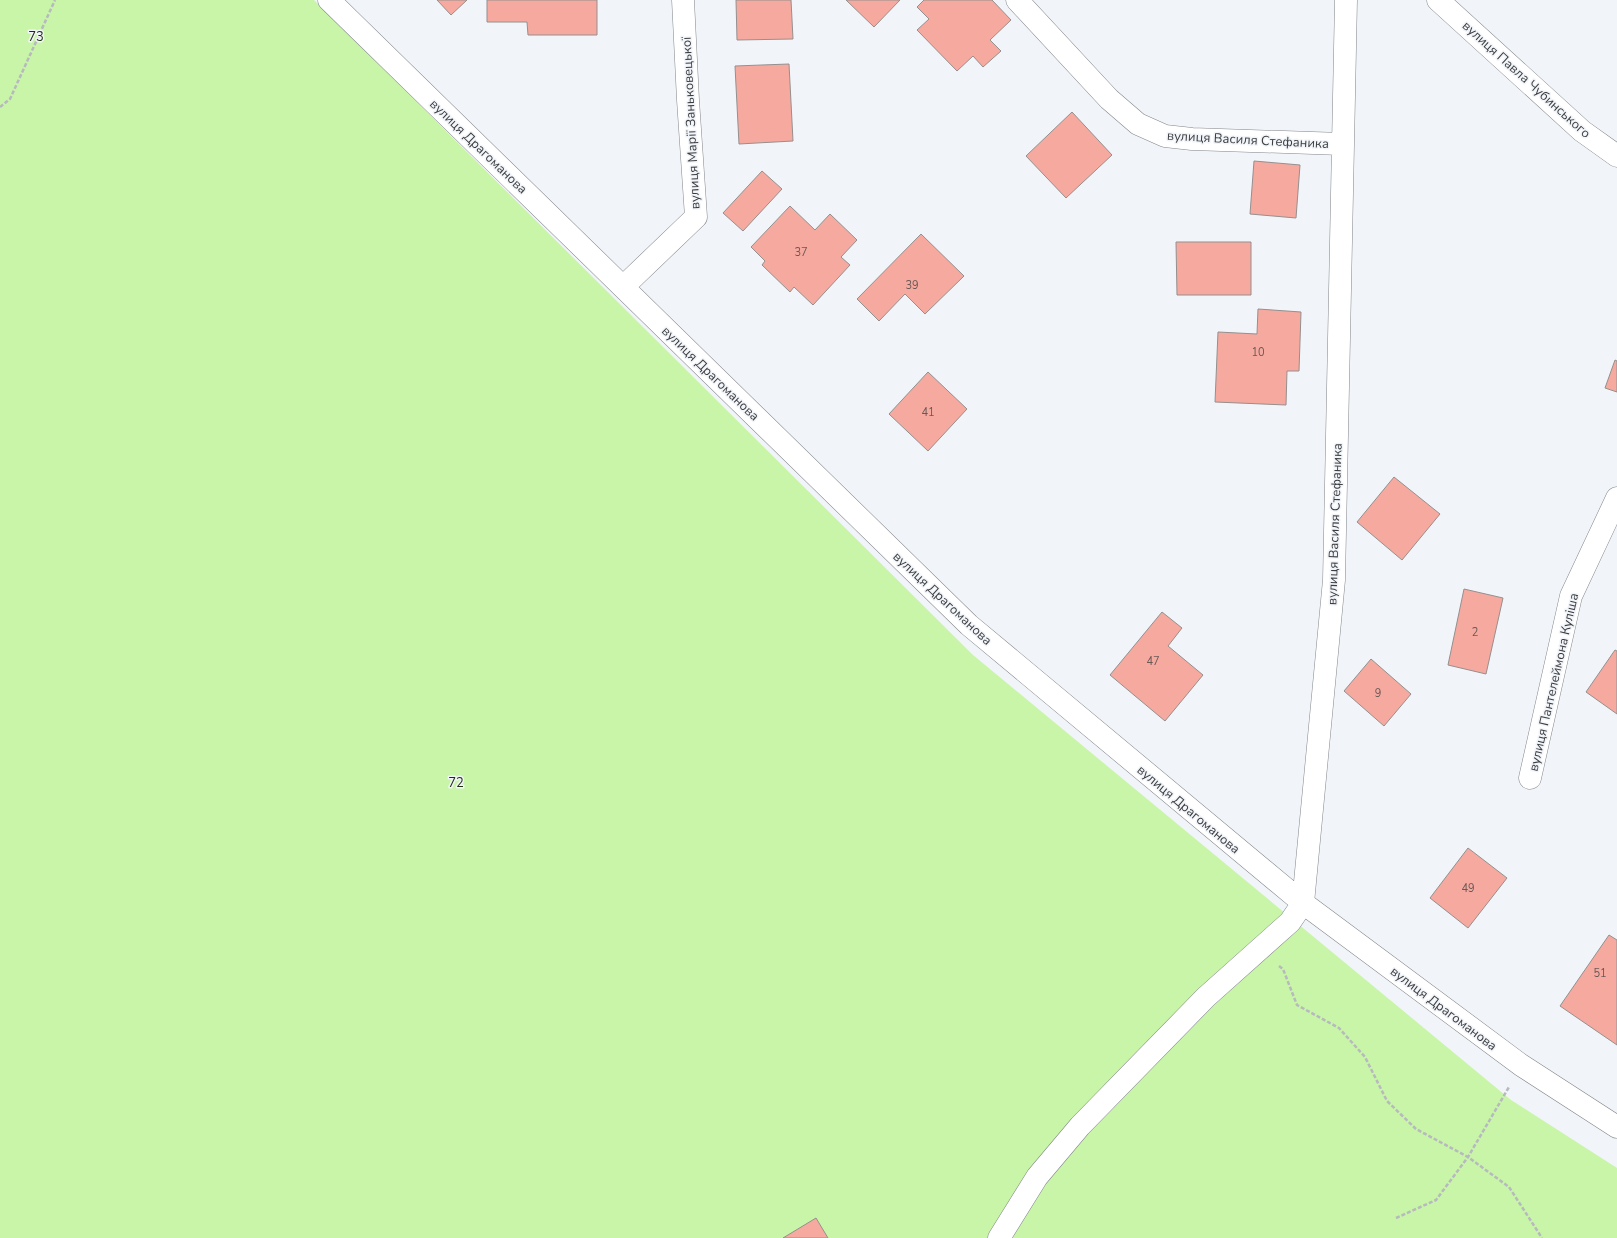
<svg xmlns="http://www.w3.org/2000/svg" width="1617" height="1238" viewBox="0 0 1617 1238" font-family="'Nunito Sans',sans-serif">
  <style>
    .green { fill: #c9f5a8 }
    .building { fill: #f6aa9f; stroke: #958f8e }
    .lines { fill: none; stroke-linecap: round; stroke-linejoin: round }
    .minor-casing { stroke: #828589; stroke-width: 23 }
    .path { stroke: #b6b9bd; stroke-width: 2.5; stroke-dasharray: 4 2; stroke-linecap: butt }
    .minor { stroke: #fff; stroke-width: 22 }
    .labels { text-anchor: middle; stroke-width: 3; stroke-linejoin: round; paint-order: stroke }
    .number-label { font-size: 11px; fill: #6a5857 }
    .park-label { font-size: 13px; fill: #1e2f0f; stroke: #f1f4f9 }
    .street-label { font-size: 13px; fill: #3c3d3f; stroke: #f1f4f9 }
  </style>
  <rect width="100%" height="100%" fill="#f1f4f9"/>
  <path class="green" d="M 0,0 L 314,0 L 973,655 L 1511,1100 L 1617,1168 L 1617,1238 L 0,1238 Z"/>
  <path class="building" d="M 437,0 L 467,0 L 451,15 Z
    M 487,0 L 597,0 L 597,35 L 528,35 L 527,22 L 487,22 Z
    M 736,0 L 791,0 L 793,39 L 737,40 Z
    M 846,0 L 900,0 L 874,27 Z
    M 924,0 L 992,0 L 1011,20 L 990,40 L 1001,51 L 983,67 L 973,56 L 957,71 L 917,30 L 929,19 L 917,7 Z
    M 789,64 L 793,141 L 739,144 L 735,66 Z
    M 1072,112 L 1112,155 L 1066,198 L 1026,156 Z
    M 1254,161 L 1300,165 L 1296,218 L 1250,214 Z
    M 762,171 L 782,189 L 743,231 L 723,213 Z
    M 790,206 L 815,230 L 830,214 L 857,240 L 841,257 L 850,265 L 813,305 L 794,287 L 790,292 L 762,265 L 765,261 L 751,247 Z
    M 921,234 L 964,276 L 925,314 L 905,294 L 879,321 L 857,299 Z
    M 1176,242 L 1251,242 L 1251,295 L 1177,295 Z
    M 1258,309 L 1301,312 L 1299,371 L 1287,371 L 1286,405 L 1215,402 L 1218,332 L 1257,334 Z
    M 1615,360 L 1617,361 L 1617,392 L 1605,388 Z
    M 928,372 L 967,409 L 928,451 L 889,414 Z
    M 1394,477 L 1440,514 L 1402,560 L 1357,522 Z
    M 1464,589 L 1503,598 L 1486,674 L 1448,665 Z
    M 1162,612 L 1182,628 L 1168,646 L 1203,675 L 1165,721 L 1110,675 Z
    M 1615,650 L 1617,651 L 1617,714 L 1586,692 Z
    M 1371,659 L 1411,694 L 1384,726 L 1344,691 Z
    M 1468,848 L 1507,878 L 1468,928 L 1430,898 Z
    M 1609,935 L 1617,940 L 1617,1045 L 1560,1006 Z
    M 816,1218 L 828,1238 L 783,1238 Z"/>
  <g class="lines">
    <defs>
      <path id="minor" d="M 329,0 L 969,625 L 1303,903 L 1521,1065 L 1617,1127
        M 1017,0 L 1109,99 L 1138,124 L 1165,136 L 1192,139 L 1342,144
        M 1438,0 L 1582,131 L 1617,156
        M 623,287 L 696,217 L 688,100 L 683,0
        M 1530,778 L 1571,596 L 1617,498
        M 999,1238 L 1037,1177 L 1080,1126 L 1206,997 L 1290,922 L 1303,903 L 1334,580 L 1346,0"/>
    </defs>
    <use href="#minor" class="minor-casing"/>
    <path class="path" d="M 0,107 L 10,99 L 55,0
      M 1279,966 L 1283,969 L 1297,1005 L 1339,1028 L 1365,1057 L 1387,1101 L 1416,1129 L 1468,1157 L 1509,1187 L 1542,1238
      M 1396,1218 L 1436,1200 L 1468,1157 L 1509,1087"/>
    <use href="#minor" class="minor"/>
  </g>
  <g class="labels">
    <g class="number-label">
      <text x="801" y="256">37</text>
      <text x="912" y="289">39</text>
      <text x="1258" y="356">10</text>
      <text x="928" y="416">41</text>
      <text x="1475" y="636">2</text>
      <text x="1153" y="665">47</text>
      <text x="1378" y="697">9</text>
      <text x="1468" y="892">49</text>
      <text x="1600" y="977">51</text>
    </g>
    <g class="park-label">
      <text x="36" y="41">73</text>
      <text x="456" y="787">72</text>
    </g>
    <g class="street-label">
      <text transform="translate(1527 79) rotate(42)" y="5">вулиця Павла Чубинського</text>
      <text transform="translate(690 123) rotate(-93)" y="5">вулиця Марії Заньковецької</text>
      <text transform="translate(1248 139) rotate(3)" y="5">вулиця Василя Стефаника</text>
      <text transform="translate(479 146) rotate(44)" y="5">вулиця Драгоманова</text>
      <text transform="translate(711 373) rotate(44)" y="5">вулиця Драгоманова</text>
      <text transform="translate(1334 524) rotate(-88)" y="5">вулиця Василя Стефаника</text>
      <text transform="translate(943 598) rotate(43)" y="5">вулиця Драгоманова</text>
      <text transform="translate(1553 682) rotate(-77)" y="5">вулиця Пантелеймона Куліша</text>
      <text transform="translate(1189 809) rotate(40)" y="5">вулиця Драгоманова</text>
      <text transform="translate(1444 1008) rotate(37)" y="5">вулиця Драгоманова</text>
    </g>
  </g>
</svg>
